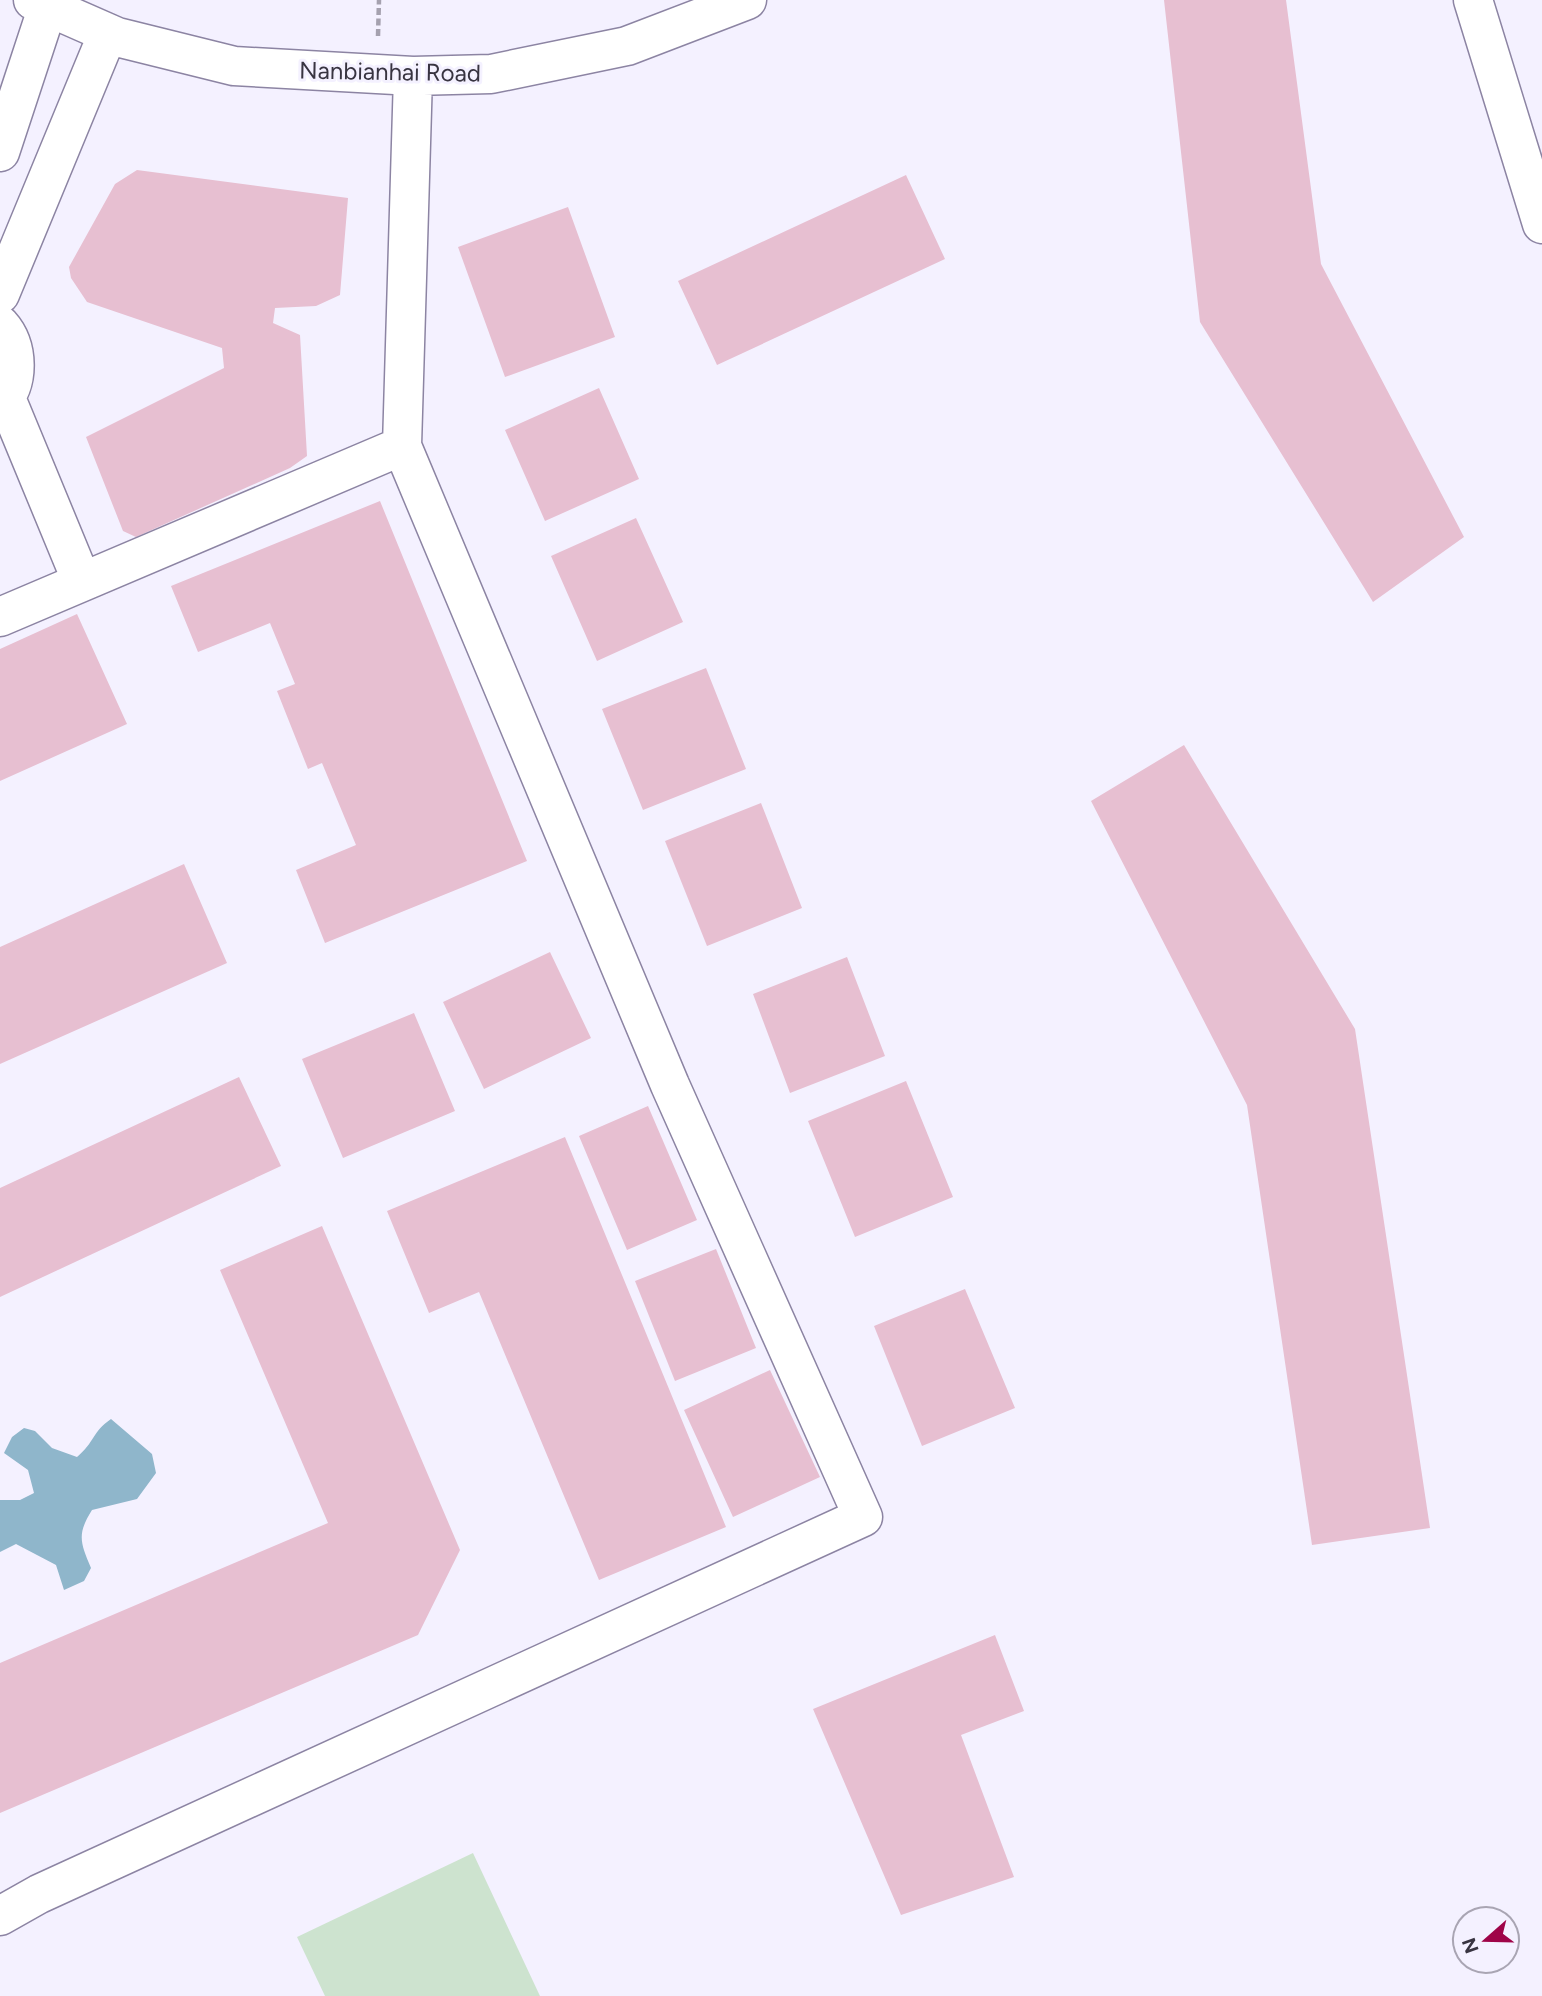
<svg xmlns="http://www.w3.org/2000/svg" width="1542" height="1996" viewBox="0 0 1542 1996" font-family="Figtree,sans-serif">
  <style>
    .green { fill: #cde3cf }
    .water { fill: #8fb6cb }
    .building { fill: #e7bfd1 }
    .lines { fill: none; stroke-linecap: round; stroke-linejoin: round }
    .minor-casing { stroke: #8c84a3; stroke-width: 41 }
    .path { stroke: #a5a1af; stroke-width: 4.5; stroke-dasharray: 7 3.5; stroke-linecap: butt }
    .minor { stroke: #fff; stroke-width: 38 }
    .labels { text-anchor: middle; stroke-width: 6; stroke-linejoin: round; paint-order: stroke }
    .street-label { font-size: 24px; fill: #383441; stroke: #f4f1ff }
  </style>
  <rect width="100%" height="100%" fill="#f4f1ff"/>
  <path class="green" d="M 473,1853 L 540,1996 L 325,1996 L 297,1937 Z"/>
  <path class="water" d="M 111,1419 L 152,1454 L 156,1473 L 137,1499 L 92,1510 C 77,1534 80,1542 91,1568 L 84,1581 L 64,1590 L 56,1565 L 16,1544 L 0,1552 L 0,1500 L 20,1500 L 34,1493 L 28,1470 L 4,1453 L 12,1437 L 24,1428 L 35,1431 L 52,1448 L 77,1457 C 95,1442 92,1432 111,1419 Z"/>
  <path class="building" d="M 1164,0 L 1286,0 L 1321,264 L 1464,537 L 1373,602 L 1200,322 Z
    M 137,170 L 348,198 L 340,295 L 316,306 L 275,308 L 273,323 L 300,335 L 307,456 L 290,468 L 136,537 L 123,531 L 86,437 L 224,368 L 222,348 L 87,302 L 71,278 L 69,267 L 115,184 Z
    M 906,175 L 945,259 L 717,365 L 678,281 Z
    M 568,207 L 615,337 L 505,377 L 458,247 Z
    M 599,388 L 639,479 L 545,521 L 505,430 Z
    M 380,501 L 527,861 L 325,943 L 296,870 L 356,845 L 322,763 L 308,769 L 277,691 L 295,684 L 270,623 L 198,652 L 171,586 Z
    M 636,518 L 683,622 L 597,661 L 551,556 Z
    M 77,614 L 127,724 L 0,781 L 0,649 Z
    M 706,668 L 746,769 L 643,810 L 602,709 Z
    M 1184,745 L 1355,1029 L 1430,1528 L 1312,1545 L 1247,1105 L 1091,801 Z
    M 761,803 L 802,908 L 707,946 L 665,841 Z
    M 184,864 L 227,963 L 0,1064 L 0,947 Z
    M 550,952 L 591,1038 L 484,1089 L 443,1002 Z
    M 847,957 L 885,1056 L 790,1093 L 753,994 Z
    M 414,1013 L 455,1111 L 343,1158 L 302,1059 Z
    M 239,1077 L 281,1166 L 0,1297 L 0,1188 Z
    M 906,1081 L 953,1197 L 855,1237 L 808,1121 Z
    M 648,1106 L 697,1220 L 627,1250 L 579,1136 Z
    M 565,1137 L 726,1527 L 599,1580 L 479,1292 L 429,1313 L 387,1211 Z
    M 322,1226 L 460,1550 L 418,1635 L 0,1813 L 0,1663 L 328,1523 L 220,1270 Z
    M 716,1249 L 756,1348 L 675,1381 L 635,1281 Z
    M 965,1289 L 1015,1408 L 922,1446 L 874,1326 Z
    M 770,1370 L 820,1477 L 733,1517 L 684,1410 Z
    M 995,1635 L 1024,1711 L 961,1735 L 1014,1877 L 901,1915 L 813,1709 Z"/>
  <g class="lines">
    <defs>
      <path id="minor" d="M 33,0 L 117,37 L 234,66 L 413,76 L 491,74 L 627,46 L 747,0
        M 1473,0 L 1542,224
        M 0,152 L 48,6
        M 0,294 L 108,33
        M 0,325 C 19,346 20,384 0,404
        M 6,398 L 82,582
        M 0,617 L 402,446
        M 0,1916 L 39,1894 L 863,1517 L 670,1085 L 402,446 L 413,76"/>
    </defs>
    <use href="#minor" class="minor-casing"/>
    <path class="path" d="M 378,36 L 379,0"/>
    <use href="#minor" class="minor"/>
  </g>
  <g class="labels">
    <g class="street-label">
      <text transform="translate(390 72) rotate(1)" y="8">Nanbianhai Road</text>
    </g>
  </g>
  <g transform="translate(1486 1940) rotate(250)"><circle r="33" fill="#f4f1ff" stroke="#a9a5b3" stroke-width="2"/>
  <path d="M0-5L12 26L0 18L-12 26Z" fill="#9f0448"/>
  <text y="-10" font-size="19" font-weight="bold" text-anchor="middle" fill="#383441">N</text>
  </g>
</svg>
